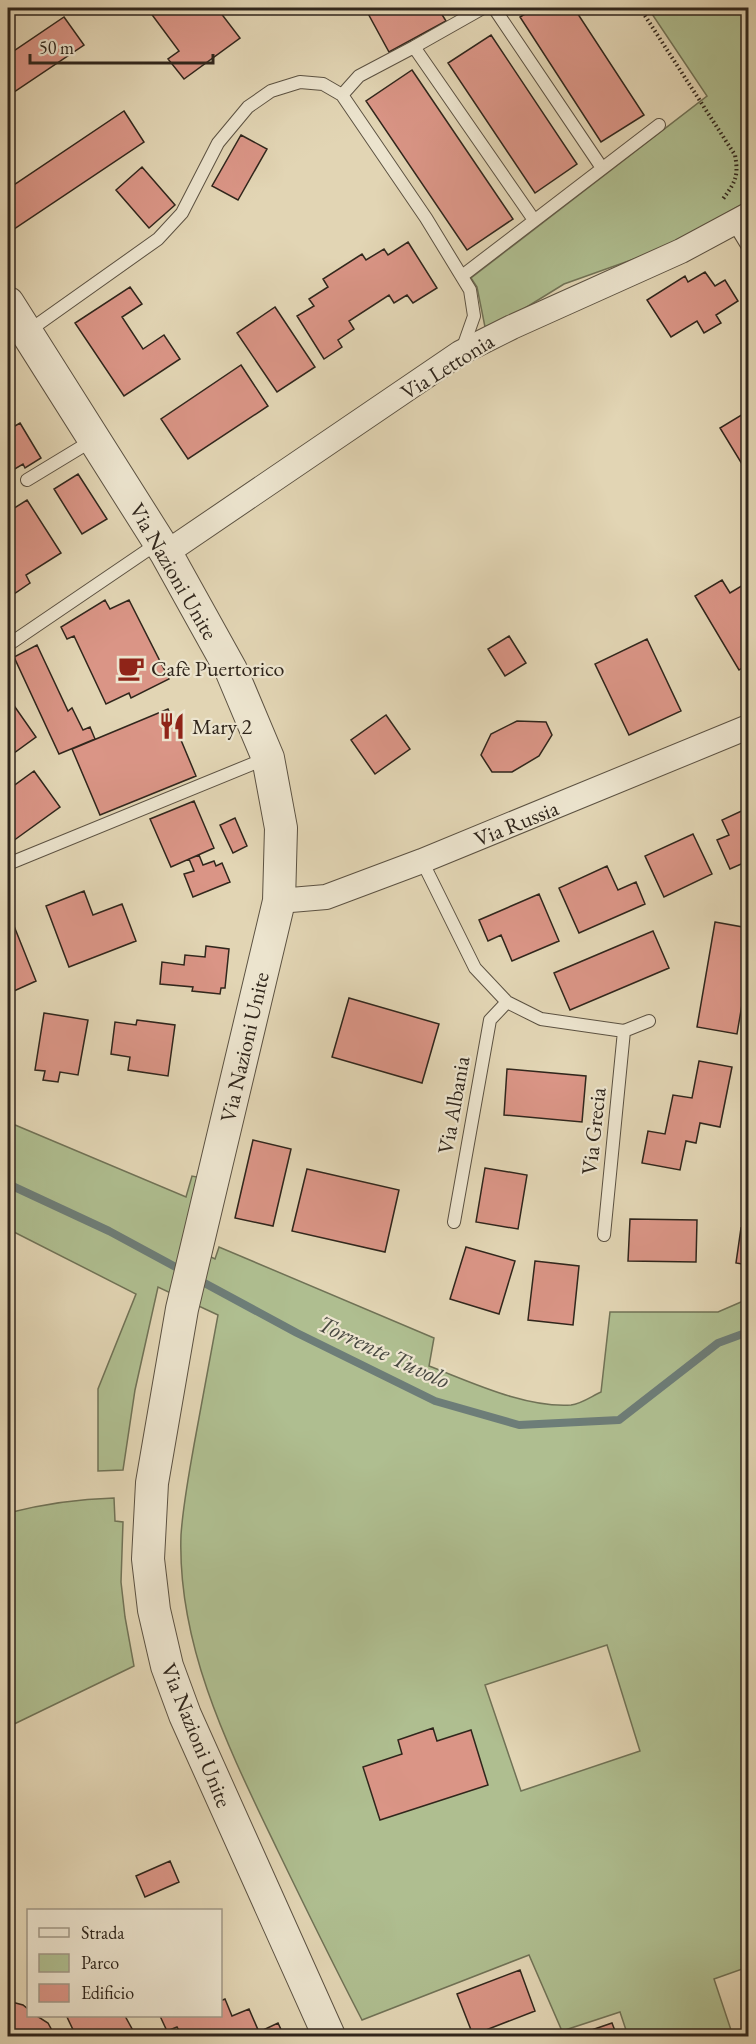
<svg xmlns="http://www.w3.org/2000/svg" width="756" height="2044" viewBox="0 0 756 2044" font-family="'EB Garamond',serif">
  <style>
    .green { fill: #afbe90; stroke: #707256; stroke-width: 1.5; fill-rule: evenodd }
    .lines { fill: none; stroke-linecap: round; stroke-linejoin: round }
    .stream { stroke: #6d7d78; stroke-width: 8 }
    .building { fill: #da9586; stroke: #30261c; stroke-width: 1.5 }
    .service-casing { stroke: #5c5242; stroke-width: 14 }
    .minor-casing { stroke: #5c5242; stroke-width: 26 }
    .tertiary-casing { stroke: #5c5242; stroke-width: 34 }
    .path { stroke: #30261c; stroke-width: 4; stroke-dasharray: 1.5 3; stroke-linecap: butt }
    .service { stroke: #ece4ce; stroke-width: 12 }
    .minor { stroke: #ece4ce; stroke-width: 24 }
    .tertiary { stroke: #ece4ce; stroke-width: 32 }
    .labels { text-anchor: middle; stroke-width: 4.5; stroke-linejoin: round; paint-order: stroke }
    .street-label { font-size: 22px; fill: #30261c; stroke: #ece4ce }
    .poi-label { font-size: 22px; fill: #30261c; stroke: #ece4ce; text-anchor: start }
    .water-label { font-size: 24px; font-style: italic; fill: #4a4a42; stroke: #ece4ce }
  </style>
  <rect width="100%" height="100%" fill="#e2d5b4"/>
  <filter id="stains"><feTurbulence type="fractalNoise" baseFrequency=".00333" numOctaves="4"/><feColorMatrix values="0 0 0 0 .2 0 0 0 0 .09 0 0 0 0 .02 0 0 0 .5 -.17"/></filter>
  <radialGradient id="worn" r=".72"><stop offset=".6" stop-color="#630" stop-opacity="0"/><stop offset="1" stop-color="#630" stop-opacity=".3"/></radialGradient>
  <path class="green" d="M 648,8 L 748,8 L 748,201 L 665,248 L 564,284 L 517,313 L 485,327 L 477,287 L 471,278 L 707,96 Z
    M 8,1122 L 186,1197 L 192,1176 L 202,1178 L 183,1243 L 215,1259 L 219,1247 L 434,1338 L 429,1366 C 471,1382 525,1408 571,1405 C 581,1404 592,1396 601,1392 L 610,1312 L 718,1312 L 748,1299 L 748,1713 L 742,1716 L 748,1735 L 748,1967 L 714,1979 L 733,2036 L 628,2036 L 620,2012 L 562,2031 L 529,1955 L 362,2020 C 333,1964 305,1907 277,1849 C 230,1751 177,1647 181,1535 C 183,1505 189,1474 194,1445 C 202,1402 210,1359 218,1315 L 158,1287 L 135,1390 L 123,1470 L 98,1471 L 98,1389 L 136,1294 L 8,1229 ZM 607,1645 L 640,1751 L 521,1791 L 485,1685 Z
    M 114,1498 L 115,1521 L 123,1522 L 121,1582 L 125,1617 L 134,1666 L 8,1727 L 8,1513 C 43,1504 77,1499 114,1498 Z"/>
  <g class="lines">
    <path class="stream" d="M 8,1184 L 109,1231 L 183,1271
      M 197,1279 L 297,1333 L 435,1401 L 519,1425 L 619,1420 L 718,1343 L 748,1332"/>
  </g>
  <path class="building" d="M 147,8 L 217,8 L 240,38 L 184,79 L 168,59 L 179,51 Z
    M 365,8 L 438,8 L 446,21 L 389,52 Z
    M 535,8 L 574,8 L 644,115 L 601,142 L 520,17 Z
    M 64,17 L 84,45 L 8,96 L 8,55 Z
    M 491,35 L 577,164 L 535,193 L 448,63 Z
    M 412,70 L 513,219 L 467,250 L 366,101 Z
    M 124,111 L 144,142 L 8,233 L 8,189 Z
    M 241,135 L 267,149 L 238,200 L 212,186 Z
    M 142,167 L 175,205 L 149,228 L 116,190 Z
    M 408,242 L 437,288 L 413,303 L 407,295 L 394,303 L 389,295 L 349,321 L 354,329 L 338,340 L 342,347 L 324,359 L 297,316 L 314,306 L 309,299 L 328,287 L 323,279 L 362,254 L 366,260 L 384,249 L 388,255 Z
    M 705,272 L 715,286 L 725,280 L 738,301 L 716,315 L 721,323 L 704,333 L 697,321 L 671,337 L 647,300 L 685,276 L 688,282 Z
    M 130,287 L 142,304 L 122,317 L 143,349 L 164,335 L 180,359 L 124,396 L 75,323 Z
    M 275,307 L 315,367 L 277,392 L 237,333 Z
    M 241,365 L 268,406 L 188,459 L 161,419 Z
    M 748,411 L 748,467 L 745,469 L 720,428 Z
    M 20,423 L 41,458 L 25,468 L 23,464 L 8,473 L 8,430 Z
    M 78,474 L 107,519 L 82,534 L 54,489 Z
    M 27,500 L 61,553 L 26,575 L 30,583 L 8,598 L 8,512 Z
    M 722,580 L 730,593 L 748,582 L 748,664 L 739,670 L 695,596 Z
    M 105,600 L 110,609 L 129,600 L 169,679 L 131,698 L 129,693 L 106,704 L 74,636 L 67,639 L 61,627 Z
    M 509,636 L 526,663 L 505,676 L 488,649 Z
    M 647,639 L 681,711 L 629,735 L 595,664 Z
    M 37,645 L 68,711 L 72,708 L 83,730 L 90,727 L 95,739 L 59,754 L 14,657 Z
    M 8,697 L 36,737 L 14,753 L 11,750 L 8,752 Z
    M 168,709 L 196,776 L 100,815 L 72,749 Z
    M 386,715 L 410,749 L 375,774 L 351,740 Z
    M 517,721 L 546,722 L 552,735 L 539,756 L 512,772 L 492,772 L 481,755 L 491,734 Z
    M 34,771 L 60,807 L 13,841 L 8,833 L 8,790 Z
    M 194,801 L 214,848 L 171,867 L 150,819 Z
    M 748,808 L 748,861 L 730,869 L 717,840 L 729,835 L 722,820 Z
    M 235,818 L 247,846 L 233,853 L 220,825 Z
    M 693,834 L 712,874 L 664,897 L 645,856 Z
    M 199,855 L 203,865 L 214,861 L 216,866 L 222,863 L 230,882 L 193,897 L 184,874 L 194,871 L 189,859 Z
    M 607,866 L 618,890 L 636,882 L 645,904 L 579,933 L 559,888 Z
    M 84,891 L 93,915 L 122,904 L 136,941 L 69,967 L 46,906 Z
    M 539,894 L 559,941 L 512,961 L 501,935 L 488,941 L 479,920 Z
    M 12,921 L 36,981 L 14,991 L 8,974 L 8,923 Z
    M 715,922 L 748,928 L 748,969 L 737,1034 L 697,1027 Z
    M 653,931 L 669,968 L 570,1010 L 554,973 Z
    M 206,946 L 229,949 L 225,988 L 221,988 L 220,994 L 192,991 L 193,987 L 160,984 L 162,962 L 184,965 L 185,955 L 205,957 Z
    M 349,998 L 439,1024 L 422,1083 L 332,1057 Z
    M 44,1013 L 88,1020 L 78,1075 L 60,1072 L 58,1082 L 43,1080 L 45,1071 L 35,1070 Z
    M 137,1020 L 175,1025 L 168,1076 L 128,1070 L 130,1057 L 111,1054 L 115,1022 L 136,1025 Z
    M 699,1061 L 732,1067 L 720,1127 L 700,1123 L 696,1143 L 686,1141 L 680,1170 L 642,1163 L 648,1131 L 665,1134 L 673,1095 L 692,1098 Z
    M 507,1069 L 586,1076 L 582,1122 L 504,1115 Z
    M 253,1140 L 291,1149 L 273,1226 L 235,1218 Z
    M 485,1168 L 527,1175 L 518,1229 L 476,1222 Z
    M 307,1169 L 399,1190 L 385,1252 L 292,1231 Z
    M 630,1219 L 697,1220 L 696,1262 L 628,1261 Z
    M 741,1228 L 748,1230 L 748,1265 L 736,1263 Z
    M 466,1247 L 515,1261 L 499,1314 L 450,1299 Z
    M 535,1261 L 579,1266 L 573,1325 L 528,1320 Z
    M 433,1728 L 437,1741 L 471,1730 L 488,1785 L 380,1820 L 363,1767 L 402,1754 L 398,1740 Z
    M 170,1861 L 179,1882 L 145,1897 L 136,1876 Z
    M 520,1970 L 535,2011 L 473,2035 L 457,1994 Z
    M 225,1999 L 232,2016 L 249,2009 L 259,2032 L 278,2023 L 284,2036 L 182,2036 L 177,2027 L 167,2031 L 160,2016 L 220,2016 L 220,2001 Z
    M 8,2001 L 23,2005 L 28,2009 L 28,2016 L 37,2016 L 48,2023 L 55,2036 L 8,2036 Z
    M 69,2016 L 125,2016 L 136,2036 L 76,2036 L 67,2017 Z
    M 612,2023 L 617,2036 L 585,2036 L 583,2033 Z"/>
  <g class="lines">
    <defs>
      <path id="service" d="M 494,8 L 602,168
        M 414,47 L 534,220
        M 342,95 L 359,76 L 414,47 L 483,8
        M 734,224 L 748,247
        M 462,276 L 659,125
        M 27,332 L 158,239 L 182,213 L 218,143 L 248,107 L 271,91 L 300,82 L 323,84 L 342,95 L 426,218 L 470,290 L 474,316 L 462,350
        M 27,480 L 93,440
        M 8,645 L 158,543
        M 422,861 L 475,968 L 507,1002 L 541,1019 L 624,1031 L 649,1021
        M 8,864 L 267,758
        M 454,1222 L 490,1020 L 507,1002
        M 604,1235 L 624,1031"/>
      <path id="minor" d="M 166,553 L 460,353 L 512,327 L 681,251 L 748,215
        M 279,901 L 326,897 L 422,861 L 748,727"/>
      <path id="tertiary" d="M 8,303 L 166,553 L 231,670 L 268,758 L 281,828 L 279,901 L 182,1309 L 152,1483 L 148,1559 L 154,1610 L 167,1666 L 185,1715 L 329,2036"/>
    </defs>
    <use href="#service" class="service-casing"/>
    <use href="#minor" class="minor-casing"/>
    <use href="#tertiary" class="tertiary-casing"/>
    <path class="path" d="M 640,8 L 735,155 C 739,177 735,182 723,199"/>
    <use href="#service" class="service"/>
    <use href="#minor" class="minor"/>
    <use href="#tertiary" class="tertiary"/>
  </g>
  <defs>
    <symbol id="cafe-bare" viewBox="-9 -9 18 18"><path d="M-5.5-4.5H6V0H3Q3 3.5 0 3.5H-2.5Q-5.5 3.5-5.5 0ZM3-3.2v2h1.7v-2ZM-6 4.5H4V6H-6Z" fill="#8f2418" stroke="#ece4ce" stroke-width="2.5" paint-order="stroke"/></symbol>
    <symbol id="restaurant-bare" viewBox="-9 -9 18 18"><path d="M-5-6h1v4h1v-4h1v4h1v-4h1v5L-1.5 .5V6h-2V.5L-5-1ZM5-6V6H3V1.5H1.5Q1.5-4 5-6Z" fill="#8f2418" stroke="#ece4ce" stroke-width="2.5" paint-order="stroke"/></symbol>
  </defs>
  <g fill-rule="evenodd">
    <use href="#cafe-bare" x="112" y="649" width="38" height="38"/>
    <use href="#restaurant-bare" x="153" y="707" width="38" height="38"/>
  </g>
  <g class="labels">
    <g class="street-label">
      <text transform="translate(447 366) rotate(-32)" y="8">Via Lettonia</text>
      <text transform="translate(174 571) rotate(60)" y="8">Via Nazioni Unite</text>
      <text transform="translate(516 823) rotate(-22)" y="8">Via Russia</text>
      <text transform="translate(244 1047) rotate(-77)" y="8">Via Nazioni Unite</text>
      <text transform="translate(453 1105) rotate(-80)" y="8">Via Albania</text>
      <text transform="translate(593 1131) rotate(-84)" y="8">Via Grecia</text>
      <text transform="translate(197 1735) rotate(68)" y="8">Via Nazioni Unite</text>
    </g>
    <g class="poi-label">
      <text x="151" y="676">Cafè Puertorico</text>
      <text x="192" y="734">Mary 2</text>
    </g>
    <g class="water-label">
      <text transform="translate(384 1352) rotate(25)" y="8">Torrente Tuvolo</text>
    </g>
  </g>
  <rect width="756" height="2044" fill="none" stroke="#e2d5b4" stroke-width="30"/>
  <rect x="9" y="9" width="738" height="2026" fill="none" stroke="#30261c" stroke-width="3"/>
  <rect x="15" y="15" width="726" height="2014" fill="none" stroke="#30261c" stroke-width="1.5"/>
  <rect x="27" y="1909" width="195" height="108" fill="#ece4ce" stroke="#a19887" stroke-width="1.5"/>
  <rect x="39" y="1928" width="30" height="9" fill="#ece4ce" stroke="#a19887" stroke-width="1.5"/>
  <text x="81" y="1939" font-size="18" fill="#30261c">Strada</text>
  <rect x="39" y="1954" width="30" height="18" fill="#afbe90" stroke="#a19887" stroke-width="1.5"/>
  <text x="81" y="1969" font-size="18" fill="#30261c">Parco</text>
  <rect x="39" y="1984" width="30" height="18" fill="#da9586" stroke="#a19887" stroke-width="1.5"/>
  <text x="81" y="1999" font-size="18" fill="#30261c">Edificio</text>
  <path d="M30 54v9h183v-9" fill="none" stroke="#30261c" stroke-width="3"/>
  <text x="39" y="54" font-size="18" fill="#30261c" stroke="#ece4ce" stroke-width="4.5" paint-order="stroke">50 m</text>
  <rect width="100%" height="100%" filter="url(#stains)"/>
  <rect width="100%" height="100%" fill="url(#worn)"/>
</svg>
